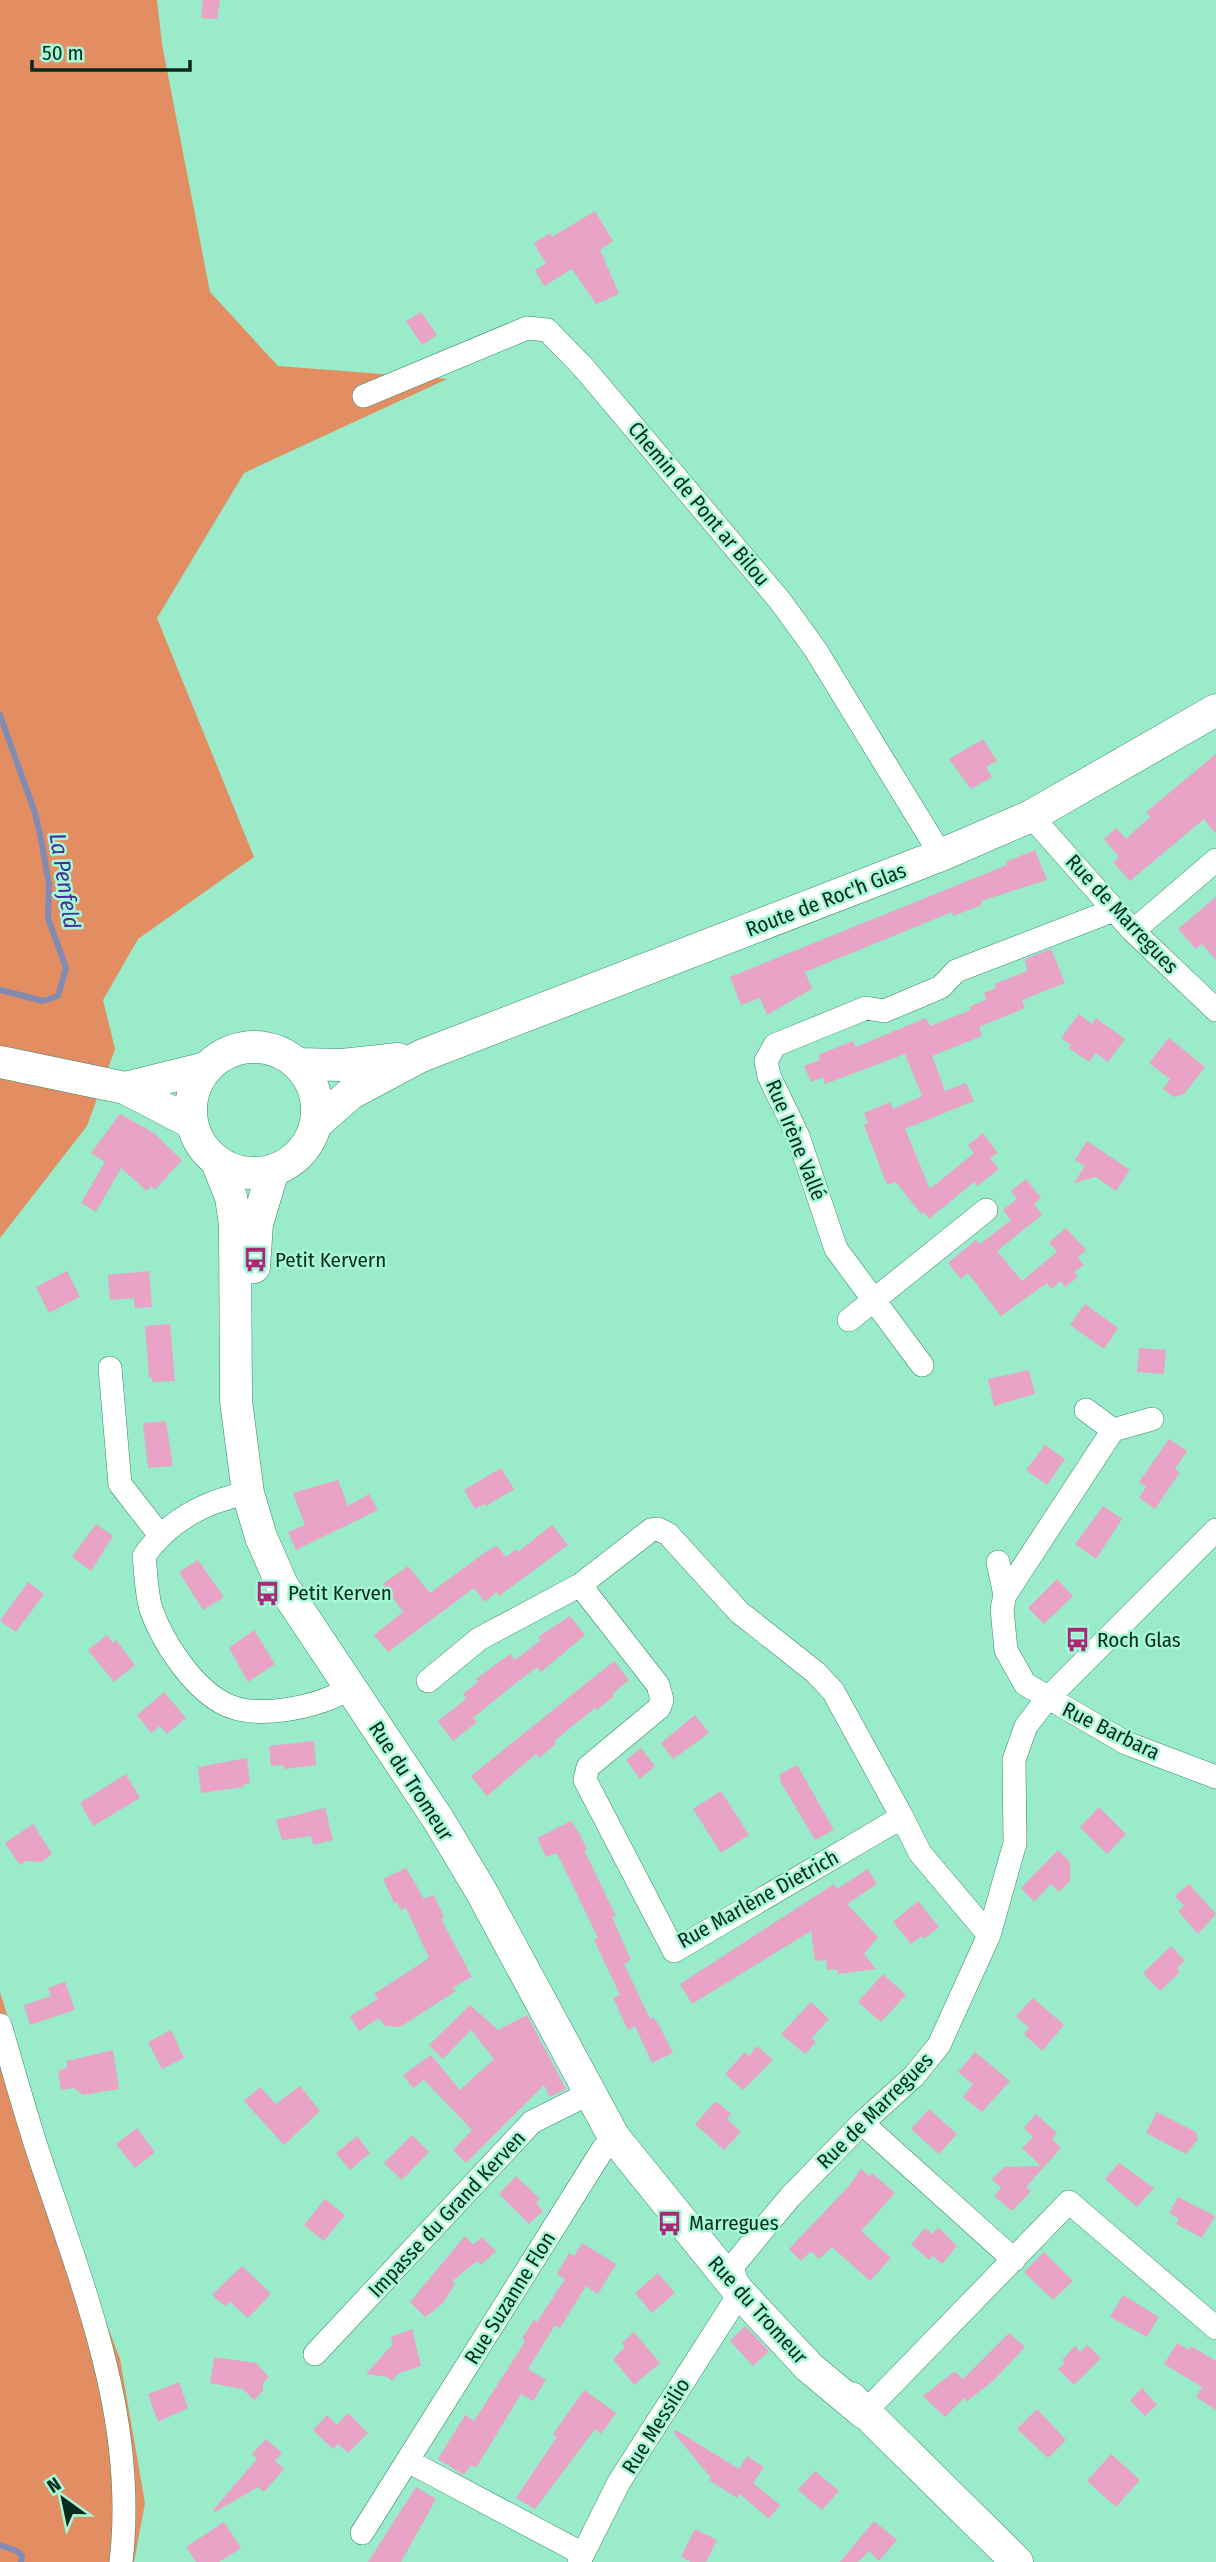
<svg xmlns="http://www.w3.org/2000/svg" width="1216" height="2562" viewBox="0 0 1216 2562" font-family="'Fira Sans Condensed',sans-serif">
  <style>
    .green { fill: #e38d63 }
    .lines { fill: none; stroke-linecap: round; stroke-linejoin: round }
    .stream { stroke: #828bb2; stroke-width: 6 }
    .building { fill: #e8a3c7 }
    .street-casing { stroke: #35896b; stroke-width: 24 }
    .secondary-casing { stroke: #35896b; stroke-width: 33 }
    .street { stroke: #fff; stroke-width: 23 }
    .secondary { stroke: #fff; stroke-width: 32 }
    .labels { text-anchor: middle; stroke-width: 5; stroke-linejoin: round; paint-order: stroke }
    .street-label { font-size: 21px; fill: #062a1e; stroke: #a6f8d6 }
    .poi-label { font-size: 21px; fill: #062a1e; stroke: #a6f8d6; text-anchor: start }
    .water-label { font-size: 23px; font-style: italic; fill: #462c9d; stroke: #a6f8d6 }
  </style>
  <rect width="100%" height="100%" fill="#99ebc9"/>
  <path class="green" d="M 0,0 L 157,0 L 162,44 L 210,292 L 278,366 L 447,379 L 244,473 L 157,618 L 254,857 L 138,939 L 103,1000 L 115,1049 L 87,1126 L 0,1238 Z
    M 0,1992 L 76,2242 L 120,2359 L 145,2503 L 134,2562 L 0,2562 Z"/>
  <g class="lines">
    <path class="stream" d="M 0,715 L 35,813 L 41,839 L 49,884 L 48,918 L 66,968 L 58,996 L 43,1001 L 0,990
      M 0,2545 L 17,2551 L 22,2556 L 21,2562"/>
  </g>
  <path class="building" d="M 203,0 L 220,0 L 217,19 L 201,18 Z
    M 595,211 L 613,241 L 600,250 L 619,294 L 596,304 L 572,269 L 544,286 L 535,270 L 546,264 L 534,243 L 550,233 L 552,237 Z
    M 421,312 L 437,335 L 422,345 L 406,321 Z
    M 983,739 L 997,761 L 986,767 L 992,777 L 971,789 L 949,759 Z
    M 1216,754 L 1216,834 L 1204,819 L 1130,881 L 1113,862 L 1119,857 L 1104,839 L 1116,828 L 1126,839 L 1150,817 L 1146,812 Z
    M 1035,850 L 1047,880 L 981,901 L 982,905 L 953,916 L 952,912 L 805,972 L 812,989 L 767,1015 L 760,998 L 741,1005 L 730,977 L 1007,865 L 1006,862 Z
    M 1216,897 L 1216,960 L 1202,944 L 1196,949 L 1178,929 Z
    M 1051,949 L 1065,983 L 1022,1000 L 1025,1008 L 979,1027 L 982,1036 L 932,1056 L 945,1091 L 966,1083 L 974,1101 L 905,1129 L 930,1189 L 974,1153 L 968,1145 L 983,1133 L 998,1153 L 990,1158 L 999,1169 L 977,1186 L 974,1182 L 929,1219 L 924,1212 L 921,1214 L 896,1182 L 887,1185 L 864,1125 L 868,1123 L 864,1113 L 890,1102 L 893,1109 L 922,1096 L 905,1054 L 825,1084 L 823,1077 L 811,1082 L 804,1066 L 820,1060 L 818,1055 L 853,1041 L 856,1047 L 926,1018 L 930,1026 L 971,1010 L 969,1007 L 986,1000 L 984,993 L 996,988 L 995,984 L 1027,971 L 1025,959 Z
    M 1079,1014 L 1092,1024 L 1096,1018 L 1125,1039 L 1108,1062 L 1096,1053 L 1089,1062 L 1069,1048 L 1071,1045 L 1061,1038 Z
    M 1169,1038 L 1205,1067 L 1184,1094 L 1174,1097 L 1163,1089 L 1170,1079 L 1149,1063 Z
    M 120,1114 L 154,1133 L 182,1160 L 155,1190 L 151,1186 L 147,1191 L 121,1168 L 96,1212 L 81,1203 L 105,1162 L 91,1153 Z
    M 1087,1141 L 1130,1170 L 1116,1191 L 1096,1177 L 1074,1183 L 1085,1166 L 1075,1160 Z
    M 1026,1179 L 1041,1198 L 1034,1204 L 1042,1215 L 997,1251 L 1022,1281 L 1057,1252 L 1049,1242 L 1066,1228 L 1086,1250 L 1078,1257 L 1084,1265 L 1074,1272 L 1078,1277 L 1065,1287 L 1061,1281 L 1051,1289 L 1047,1283 L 1001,1316 L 968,1273 L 961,1279 L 948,1263 L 976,1240 L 980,1244 L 1011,1220 L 1003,1210 L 1017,1199 L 1011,1191 Z
    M 67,1271 L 80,1297 L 49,1313 L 36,1287 Z
    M 149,1271 L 152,1307 L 135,1308 L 134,1298 L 110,1300 L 108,1275 Z
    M 1085,1304 L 1118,1328 L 1104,1349 L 1070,1325 Z
    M 170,1324 L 175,1381 L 152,1382 L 152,1377 L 149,1377 L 145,1326 Z
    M 1139,1348 L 1166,1350 L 1164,1374 L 1137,1372 Z
    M 1029,1370 L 1035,1394 L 994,1406 L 988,1379 Z
    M 166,1421 L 173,1466 L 148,1468 L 143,1423 Z
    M 1169,1439 L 1187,1451 L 1175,1469 L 1180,1472 L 1155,1509 L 1139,1498 L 1146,1487 L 1139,1482 Z
    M 1045,1445 L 1065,1459 L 1047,1485 L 1026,1470 Z
    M 501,1468 L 514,1489 L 486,1506 L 484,1504 L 475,1509 L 464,1490 Z
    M 338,1480 L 348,1506 L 369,1494 L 378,1510 L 296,1550 L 288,1532 L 305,1525 L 293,1493 Z
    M 1103,1506 L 1122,1519 L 1096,1559 L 1075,1544 Z
    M 96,1524 L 113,1536 L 91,1571 L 72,1557 Z
    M 552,1525 L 568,1545 L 499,1596 L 497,1592 L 485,1602 L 474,1588 L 388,1652 L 374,1635 L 403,1612 L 383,1584 L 408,1566 L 430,1593 L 487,1551 L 497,1546 L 506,1557 L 516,1549 L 518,1552 Z
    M 198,1560 L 224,1597 L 203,1610 L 179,1572 Z
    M 1057,1579 L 1073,1596 L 1044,1624 L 1028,1608 Z
    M 28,1582 L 44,1594 L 16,1632 L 0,1621 Z
    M 570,1616 L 585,1635 L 541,1672 L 537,1667 L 511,1687 L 473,1718 L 477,1722 L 453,1741 L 438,1721 L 466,1699 L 463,1694 L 478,1682 L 476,1679 L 510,1654 L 515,1660 L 541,1640 L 538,1637 Z
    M 254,1630 L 275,1664 L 248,1682 L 229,1648 Z
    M 107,1635 L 113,1643 L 116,1640 L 135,1665 L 114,1682 L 88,1650 Z
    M 614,1661 L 629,1680 L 612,1694 L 614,1696 L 597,1710 L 595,1708 L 554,1741 L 556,1744 L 539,1758 L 536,1754 L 487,1796 L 471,1776 Z
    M 164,1692 L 186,1718 L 167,1734 L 160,1726 L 151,1733 L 137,1715 Z
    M 695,1715 L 709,1733 L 673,1759 L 661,1743 Z
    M 314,1741 L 316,1765 L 284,1769 L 284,1765 L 271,1766 L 269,1746 Z
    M 641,1748 L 655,1766 L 640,1779 L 626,1760 Z
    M 247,1758 L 250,1783 L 244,1784 L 244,1787 L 201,1793 L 198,1767 Z
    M 797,1765 L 834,1830 L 815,1840 L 780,1781 L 780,1774 Z
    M 126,1774 L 140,1798 L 93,1826 L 80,1803 Z
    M 721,1791 L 749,1835 L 721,1853 L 693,1809 Z
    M 1099,1807 L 1126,1834 L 1107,1854 L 1080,1827 Z
    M 325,1808 L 333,1840 L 313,1845 L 311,1836 L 282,1840 L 276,1820 Z
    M 571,1821 L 579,1833 L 587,1849 L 584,1850 L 616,1916 L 612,1917 L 631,1960 L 624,1964 L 650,2019 L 653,2017 L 660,2027 L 673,2053 L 652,2063 L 635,2026 L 628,2030 L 613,1998 L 620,1995 L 594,1940 L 598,1938 L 557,1853 L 546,1857 L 537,1838 Z
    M 33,1824 L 52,1854 L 42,1862 L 26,1861 L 20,1865 L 5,1843 Z
    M 1058,1850 L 1070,1862 L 1070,1881 L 1059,1892 L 1051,1884 L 1034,1902 L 1021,1888 Z
    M 406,1868 L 424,1899 L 434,1895 L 444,1917 L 441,1919 L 472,1977 L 452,1988 L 456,1991 L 400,2027 L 385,2026 L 379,2018 L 359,2031 L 350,2016 L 378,1999 L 374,1994 L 429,1958 L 406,1908 L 401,1910 L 397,1902 L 394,1903 L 383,1879 Z
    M 868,1869 L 877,1884 L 847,1904 L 878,1937 L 864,1954 L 876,1969 L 838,1974 L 837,1969 L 827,1970 L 826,1960 L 815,1961 L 811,1931 L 692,2004 L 680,1984 L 834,1884 L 837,1889 Z
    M 1189,1884 L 1216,1914 L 1198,1934 L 1178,1911 L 1184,1906 L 1175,1896 Z
    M 918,1901 L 939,1927 L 924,1939 L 922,1936 L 911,1944 L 893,1922 Z
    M 1171,1946 L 1185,1961 L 1177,1968 L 1180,1972 L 1160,1991 L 1143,1973 Z
    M 883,1974 L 906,1995 L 881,2022 L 858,2002 Z
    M 65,1982 L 75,2010 L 30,2025 L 24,2005 L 51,1996 L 48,1988 Z
    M 1033,1998 L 1064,2025 L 1042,2051 L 1024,2034 L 1029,2028 L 1016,2016 Z
    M 811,2002 L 829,2019 L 812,2038 L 816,2042 L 805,2054 L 781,2034 Z
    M 470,2005 L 498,2030 L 527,2015 L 566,2089 L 550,2097 L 544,2085 L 466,2163 L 453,2150 L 472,2130 L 424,2080 L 413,2088 L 403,2075 L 431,2055 L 460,2090 L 494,2059 L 471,2030 L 443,2059 L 429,2045 Z
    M 171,2030 L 184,2058 L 162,2069 L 148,2042 Z
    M 757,2046 L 773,2060 L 743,2090 L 725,2074 L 745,2052 L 749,2056 Z
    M 113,2050 L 119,2089 L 83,2095 L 74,2088 L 61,2090 L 58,2071 L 67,2068 L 67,2061 Z
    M 975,2052 L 1010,2081 L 982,2112 L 963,2097 L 973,2084 L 958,2072 Z
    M 300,2086 L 320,2111 L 284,2145 L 244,2101 L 260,2087 L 276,2104 Z
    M 716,2101 L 731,2114 L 727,2119 L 741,2132 L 724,2150 L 695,2124 Z
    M 929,2109 L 957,2134 L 939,2154 L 911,2129 Z
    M 1157,2112 L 1196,2132 L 1198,2139 L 1186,2154 L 1146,2133 Z
    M 1036,2114 L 1057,2133 L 1052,2139 L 1061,2148 L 1026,2187 L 1031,2191 L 1012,2211 L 994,2196 L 1001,2188 L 992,2179 L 1004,2167 L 1041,2166 L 1022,2148 L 1033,2137 L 1024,2128 Z
    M 137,2128 L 155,2152 L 135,2168 L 116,2144 Z
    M 412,2135 L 429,2152 L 402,2180 L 384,2163 Z
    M 357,2136 L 370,2153 L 350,2170 L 336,2153 Z
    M 1119,2163 L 1154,2188 L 1137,2207 L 1105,2179 Z
    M 861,2169 L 869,2176 L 872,2173 L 895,2193 L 861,2231 L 891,2258 L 870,2281 L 832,2247 L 819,2259 L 811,2251 L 801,2261 L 789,2249 L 848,2187 Z
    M 516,2176 L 540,2199 L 536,2203 L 543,2211 L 529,2224 L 499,2194 Z
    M 1178,2197 L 1215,2216 L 1202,2238 L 1176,2224 L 1179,2219 L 1169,2213 Z
    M 325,2199 L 345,2215 L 324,2241 L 304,2225 Z
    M 938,2227 L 957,2246 L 942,2264 L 933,2256 L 929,2260 L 911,2244 L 925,2228 L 933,2234 Z
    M 465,2236 L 473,2245 L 482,2237 L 496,2251 L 481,2265 L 477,2261 L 452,2281 L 455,2284 L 443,2303 L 425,2317 L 410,2302 Z
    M 582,2243 L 616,2264 L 598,2294 L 586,2286 L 560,2328 L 555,2325 L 528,2369 L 546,2380 L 533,2401 L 521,2394 L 476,2468 L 471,2465 L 464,2475 L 438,2459 L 465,2415 L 474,2421 L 523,2345 L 525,2340 L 522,2338 L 534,2320 L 537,2322 L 565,2279 L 557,2274 L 569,2253 L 574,2256 Z
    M 1044,2252 L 1073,2281 L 1053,2300 L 1024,2272 Z
    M 242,2266 L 271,2294 L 248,2318 L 230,2302 L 225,2306 L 212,2295 Z
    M 658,2273 L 675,2293 L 652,2313 L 635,2293 Z
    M 1123,2295 L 1159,2317 L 1147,2337 L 1110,2317 Z
    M 745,2326 L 769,2351 L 753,2366 L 730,2341 Z
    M 412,2329 L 421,2366 L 399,2373 L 392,2381 L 388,2377 L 366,2374 L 393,2344 L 391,2337 Z
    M 634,2332 L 660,2363 L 634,2385 L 613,2359 L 625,2347 L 622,2343 Z
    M 1009,2333 L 1025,2347 L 993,2381 L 967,2401 L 964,2398 L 945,2417 L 923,2396 L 955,2371 L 963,2379 Z
    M 1177,2343 L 1189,2350 L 1191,2346 L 1216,2361 L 1216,2410 L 1196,2397 L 1202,2387 L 1164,2364 Z
    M 1087,2345 L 1101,2358 L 1074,2385 L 1058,2369 L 1065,2363 L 1062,2360 L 1075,2346 L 1080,2352 Z
    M 214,2357 L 256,2363 L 269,2377 L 263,2383 L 263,2391 L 254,2400 L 243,2389 L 210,2383 Z
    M 179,2382 L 188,2408 L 158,2422 L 148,2394 Z
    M 1142,2388 L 1157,2405 L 1145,2416 L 1130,2400 Z
    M 584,2390 L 616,2413 L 601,2434 L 595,2429 L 535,2509 L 516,2498 L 557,2437 L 553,2434 Z
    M 1037,2409 L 1066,2440 L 1048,2458 L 1017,2429 Z
    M 348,2413 L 368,2433 L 348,2453 L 338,2444 L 333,2449 L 313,2430 L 327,2415 L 337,2425 Z
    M 676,2430 L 739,2469 L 747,2456 L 764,2467 L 753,2483 L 780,2505 L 769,2519 L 740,2494 L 737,2498 L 709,2480 L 711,2478 L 674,2433 Z
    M 266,2439 L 282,2453 L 275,2461 L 284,2469 L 264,2492 L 258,2487 L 215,2512 L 213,2510 L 257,2459 L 252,2454 Z
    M 1111,2454 L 1140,2480 L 1116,2507 L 1087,2481 Z
    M 815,2471 L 839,2491 L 822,2510 L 798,2490 Z
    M 416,2487 L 436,2499 L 401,2562 L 368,2562 Z
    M 874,2521 L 897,2540 L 879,2561 L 869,2551 L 858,2562 L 840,2562 Z
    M 224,2522 L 241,2548 L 219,2562 L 196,2562 L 186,2547 Z
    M 695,2529 L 717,2540 L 706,2562 L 691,2562 L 681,2557 Z"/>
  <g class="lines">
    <defs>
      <path id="street" d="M 364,396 L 527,328 L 547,330 L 584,368 L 781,602 L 815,649 L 941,855
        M 1031,816 L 1133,931 L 1216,1010
        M 1133,931 L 1216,860
        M 849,1320 L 986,1210
        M 922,1365 L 836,1249 L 798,1136 L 769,1076 L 766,1061 L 775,1045 L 866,1008 L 884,1011 L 941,987 L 956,971 L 1114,910
        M 110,1368 L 120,1484 L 159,1534
        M 1086,1410 L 1113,1430
        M 1152,1419 L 1113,1430 L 1005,1595 L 1002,1609 L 1006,1650 L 1025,1684 L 1126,1743 L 1216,1777
        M 248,1493 C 206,1501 169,1520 144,1556 C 146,1572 146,1593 151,1609 C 162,1641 191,1685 221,1702 C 254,1722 319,1707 350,1688
        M 998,1562 L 1005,1595
        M 580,1585 L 658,1685 L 662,1700 L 659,1708 L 588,1767 L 585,1780 L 674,1951 L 902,1817 L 920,1853 L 989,1935
        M 428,1681 L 479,1639 L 580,1585 L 651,1530 L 658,1529 L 668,1534 L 739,1612 L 815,1672 L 833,1691 L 902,1817
        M 0,2025 C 15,2075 28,2124 45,2173 C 88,2300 137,2426 121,2562
        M 862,2123 L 1014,2260
        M 315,2354 L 532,2122 L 592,2092
        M 864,2413 L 1069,2202 L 1216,2328
        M 408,2461 L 583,2554
        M 362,2533 L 603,2149 L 614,2137
        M 579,2562 L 619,2482 L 740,2293 L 732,2267 L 790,2197 L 862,2123 L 914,2076 L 939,2045 L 989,1935 L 1015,1843 L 1014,1760 L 1026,1726 L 1047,1699 L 1216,1530"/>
      <path id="secondary" d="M191 1110a63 63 0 1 1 126 0a63 63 0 1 1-126 0Z
        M 0,1062 L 125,1088 L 192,1123
        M 298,1064 L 342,1065 L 398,1059
        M 125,1088 L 206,1068
        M 316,1124 L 350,1094 L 421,1056 L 941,855 L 1031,816 L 1216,710
        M 217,1162 L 231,1197 L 235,1225 L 236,1401 L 248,1493 L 261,1537 L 282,1585 L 438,1819 L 481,1891 L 614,2137 L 740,2293 L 809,2367 L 864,2413
        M 254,1267 L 257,1224 L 273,1170
        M 851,2398 L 1017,2562"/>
    </defs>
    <use href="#street" class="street-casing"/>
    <use href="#secondary" class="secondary-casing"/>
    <use href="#street" class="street"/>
    <use href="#secondary" class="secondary"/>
  </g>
  <defs>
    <symbol id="bus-bare" viewBox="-9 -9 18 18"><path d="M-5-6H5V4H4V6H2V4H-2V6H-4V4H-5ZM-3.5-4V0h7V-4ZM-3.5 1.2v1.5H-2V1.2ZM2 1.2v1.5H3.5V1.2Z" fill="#a8297a" stroke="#a6f8d6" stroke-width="2.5" paint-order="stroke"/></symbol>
  </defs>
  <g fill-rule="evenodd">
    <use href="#bus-bare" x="238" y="1242" width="35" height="35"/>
    <use href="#bus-bare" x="250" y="1576" width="35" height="35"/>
    <use href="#bus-bare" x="1060" y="1622" width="35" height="35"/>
    <use href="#bus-bare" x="652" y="2206" width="35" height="35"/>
  </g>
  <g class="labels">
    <g class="street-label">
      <text transform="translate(699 504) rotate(50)" y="7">Chemin de Pont ar Bilou</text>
      <text transform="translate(826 900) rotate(-21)" y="7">Route de Roc'h Glas</text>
      <text transform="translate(1122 914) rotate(47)" y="7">Rue de Marregues</text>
      <text transform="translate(796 1140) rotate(68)" y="7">Rue Irène Vallé</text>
      <text transform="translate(1111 1731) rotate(26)" y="7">Rue Barbara</text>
      <text transform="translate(411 1781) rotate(57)" y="7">Rue du Tromeur</text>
      <text transform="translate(758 1899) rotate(-29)" y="7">Rue Marlène Dietrich</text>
      <text transform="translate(875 2111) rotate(-45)" y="7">Rue de Marregues</text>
      <text transform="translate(447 2214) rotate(-47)" y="7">Impasse du Grand Kerven</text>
      <text transform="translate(510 2298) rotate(-58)" y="7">Rue Suzanne Flon</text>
      <text transform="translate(758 2310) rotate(48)" y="7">Rue du Tromeur</text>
      <text transform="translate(656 2426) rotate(-58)" y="7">Rue Messilio</text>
    </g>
    <g class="poi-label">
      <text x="275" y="1267">Petit Kervern</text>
      <text x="288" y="1600">Petit Kerven</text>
      <text x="1097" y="1647">Roch Glas</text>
      <text x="689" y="2230">Marregues</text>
    </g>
    <g class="water-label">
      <text transform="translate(65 881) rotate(81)" y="8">La Penfeld</text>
    </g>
  </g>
  <g transform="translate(63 2499) rotate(327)" stroke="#a6f8d6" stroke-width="5" paint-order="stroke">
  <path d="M0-5L12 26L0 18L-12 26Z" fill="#062a1e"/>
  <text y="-10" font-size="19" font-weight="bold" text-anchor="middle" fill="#062a1e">N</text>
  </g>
  <path d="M32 60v10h158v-10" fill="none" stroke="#062a1e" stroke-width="3.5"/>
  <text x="42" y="60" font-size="21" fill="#062a1e" stroke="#a6f8d6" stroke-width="5" paint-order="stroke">50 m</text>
</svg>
